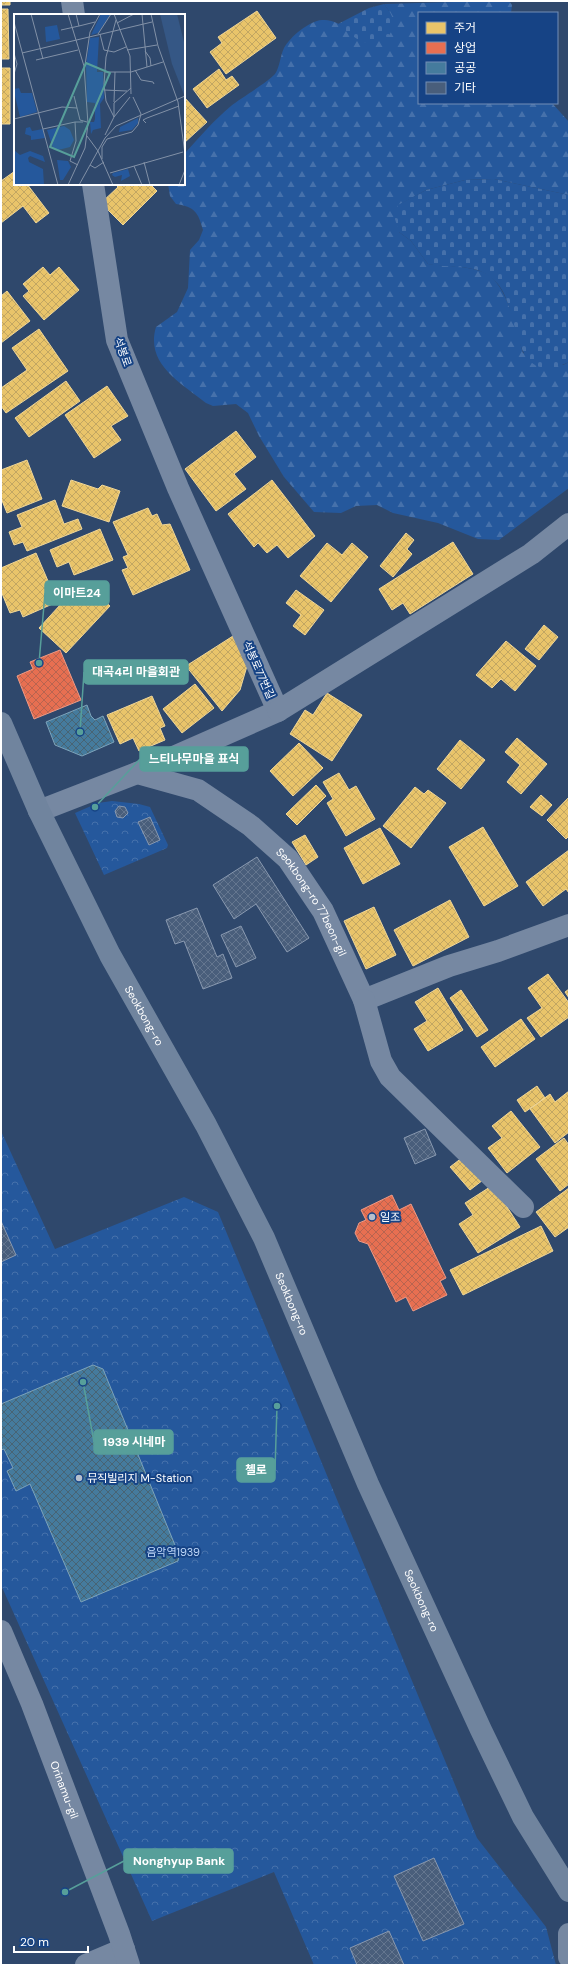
<svg xmlns="http://www.w3.org/2000/svg" width="570" height="1966" viewBox="0 0 570 1966" font-family="'DM Sans','Noto Sans KR',sans-serif">
  <style>
    .forest { fill: url(#forest-firs) }
    .cemetery { fill: url(#cemetery-stones) }
    .park { fill: url(#park-crowns) }
    .homes { fill: url(#homes-cross-hatch); stroke: #f0d697 }
    .shops { fill: url(#shops-cross-hatch); stroke: #ee9a85 }
    .public { fill: url(#public-cross-hatch); stroke: #7da3ba }
    .building { fill: url(#building-cross-hatch); stroke: #8999b0 }
    .lines { fill: none; stroke-linecap: round; stroke-linejoin: round }
    .minor { stroke: #7688a2; stroke-width: 22 }
    .tertiary { stroke: #7688a2; stroke-width: 22 }
    .secondary { stroke: #70849e; stroke-width: 22 }
    .poi-dot { fill: #b6bfcc; stroke: #164385; stroke-width: 1.5 }
    .labels { text-anchor: middle; stroke-width: 4; stroke-linejoin: round; paint-order: stroke }
    .street-label { font-size: 11px; fill: #fff; stroke: #164385 }
    .poi-label { font-size: 11px; fill: #fff; stroke: #164385; text-anchor: start }
    .park-label { font-size: 11px; fill: #c0d9fa; stroke: #164385 }
    .inset-road { fill: none; stroke: #8291a7; stroke-width: 1 }
    .view { fill: #579f9a; fill-opacity: 0.15; stroke: #579f9a; stroke-width: 2 }
    .inset-edge { fill: none; stroke: #fff; stroke-width: 2 }
    .leader { fill: none; stroke: #579f9a; stroke-width: 1.5 }
    .callout-dot { fill: #579f9a; stroke: #164385; stroke-width: 1.5 }
    .callout { fill: #579f9a; stroke: #579f9a; stroke-width: 1.5 }
    .callout-label { font-size: 12px; text-anchor: middle; font-weight: bold; fill: #fff }
  </style>
  <defs>
    <pattern id="forest-firs" width="22" height="20" patternUnits="userSpaceOnUse"><rect width="22" height="20" fill="#25589c"/><path d="M5 1l3.5 6h-7zM16 11l3.5 6h-7z" fill="#4671ab"/></pattern>
    <pattern id="cemetery-stones" width="16" height="16" patternUnits="userSpaceOnUse"><rect width="16" height="16" fill="#25589c"/><path d="M2 7V4a2 2 0 0 1 4 0v3zM10 15v-3a2 2 0 0 1 4 0v3z" fill="#4671ab"/></pattern>
    <pattern id="park-crowns" width="20" height="18" patternUnits="userSpaceOnUse"><rect width="20" height="18" fill="#25589c"/><path d="M2 6a3 3 0 1 1 6 0M12 15a3 3 0 1 1 6 0" fill="none" stroke="#4671ab"/></pattern>
    <pattern id="homes-cross-hatch" width="8" height="8" patternUnits="userSpaceOnUse"><rect width="8" height="8" fill="#e9c46a"/><path d="M0 0l8 8M0 8l8-8" fill="none" stroke="#c2a662"/></pattern>
    <pattern id="shops-cross-hatch" width="8" height="8" patternUnits="userSpaceOnUse"><rect width="8" height="8" fill="#e76f51"/><path d="M0 0l8 8M0 8l8-8" fill="none" stroke="#b86450"/></pattern>
    <pattern id="public-cross-hatch" width="8" height="8" patternUnits="userSpaceOnUse"><rect width="8" height="8" fill="#457b9d"/><path d="M0 0l8 8M0 8l8-8" fill="none" stroke="#486474"/></pattern>
    <pattern id="building-cross-hatch" width="8" height="8" patternUnits="userSpaceOnUse"><rect width="8" height="8" fill="#495e7b"/><path d="M0 0l8 8M0 8l8-8" fill="none" stroke="#64768f"/></pattern>
  </defs>
  <rect width="100%" height="100%" fill="#2f486c"/>
  <path class="forest" d="M 489,1 L 509,1 L 512,5 L 511,13 L 419,13 L 419,103 L 552,103 L 569,122 L 569,195 L 494,179 L 465,180 L 426,190 L 399,205 L 399,232 L 411,241 L 428,264 C 445,266 464,266 480,271 C 507,278 516,330 523,353 L 563,365 L 569,362 L 569,488 L 499,540 L 478,539 L 438,523 L 393,513 L 377,505 L 356,506 L 341,513 L 314,512 L 284,477 L 259,436 L 248,413 L 236,404 L 213,406 L 206,403 C 181,383 145,364 156,327 L 177,312 L 188,288 L 190,250 L 199,240 L 203,230 C 198,212 195,207 176,204 L 170,196 L 168,184 L 184,184 L 184,154 C 199,138 214,120 231,106 C 241,98 268,82 275,74 C 280,67 280,56 284,48 C 290,37 309,21 322,20 C 351,18 353,57 390,34 L 389,11 L 384,4 Z"/>
  <path class="cemetery" d="M 384,4 C 387,8 392,14 393,20 C 397,36 377,45 364,42 C 354,39 346,30 338,24 L 369,8 Z
    M 494,179 L 569,195 L 569,362 C 507,391 523,307 495,281 C 491,278 487,274 482,272 C 473,266 441,267 428,264 L 411,241 L 399,232 L 395,219 L 398,205 L 426,190 L 465,180 Z"/>
  <path class="park" d="M 112,801 L 139,804 L 150,807 L 168,845 L 167,848 L 104,875 L 75,813 L 98,803 Z
    M 1,1131 L 55,1249 L 184,1197 L 218,1212 L 477,1838 L 546,1927 L 556,1965 L 314,1965 L 274,1872 L 152,1921 L 1,1585 Z"/>
  <path class="homes" d="M 1,1 L 10,1 L 10,5 L 1,5 Z
    M 1,9 L 8,9 L 9,59 L 1,59 Z
    M 257,11 L 276,38 L 226,74 L 210,52 L 222,43 L 218,37 Z
    M 1,68 L 10,68 L 10,124 L 1,124 Z
    M 219,69 L 226,80 L 232,76 L 239,85 L 207,108 L 193,89 Z
    M 184,97 L 207,122 L 184,143 Z
    M 15,171 L 15,184 L 27,184 L 49,213 L 36,223 L 23,206 L 1,223 L 1,181 Z
    M 115,184 L 150,184 L 157,191 L 123,225 L 101,203 L 118,187 Z
    M 43,267 L 50,275 L 59,267 L 79,290 L 44,320 L 23,296 L 29,291 L 23,284 Z
    M 7,291 L 30,321 L 1,343 L 1,296 Z
    M 39,329 L 68,371 L 6,413 L 1,406 L 1,388 L 27,370 L 12,348 Z
    M 66,381 L 80,401 L 29,437 L 15,418 Z
    M 107,386 L 128,416 L 111,426 L 121,440 L 94,458 L 65,415 Z
    M 236,431 L 256,457 L 234,474 L 246,489 L 216,511 L 185,469 Z
    M 27,460 L 42,499 L 7,513 L 1,498 L 1,470 Z
    M 71,480 L 98,489 L 102,485 L 120,491 L 109,522 L 62,506 Z
    M 272,480 L 315,536 L 288,558 L 277,545 L 267,553 L 258,543 L 254,547 L 228,514 Z
    M 55,500 L 64,524 L 78,519 L 82,529 L 27,551 L 23,542 L 14,545 L 9,532 L 22,527 L 17,515 Z
    M 148,508 L 152,516 L 157,514 L 162,525 L 170,524 L 190,570 L 133,595 L 122,570 L 128,568 L 123,557 L 128,555 L 113,522 Z
    M 100,529 L 113,560 L 74,575 L 69,562 L 57,567 L 50,550 Z
    M 406,533 L 414,540 L 407,549 L 412,554 L 393,577 L 380,566 Z
    M 453,542 L 473,574 L 410,614 L 403,603 L 392,610 L 379,589 Z
    M 327,543 L 342,555 L 352,543 L 368,557 L 331,602 L 300,576 Z
    M 36,553 L 57,602 L 23,617 L 20,610 L 10,613 L 1,591 L 1,568 Z
    M 82,581 L 110,606 L 66,653 L 39,628 Z
    M 296,590 L 324,610 L 305,635 L 293,626 L 301,615 L 286,603 Z
    M 544,625 L 558,637 L 539,660 L 525,649 Z
    M 233,636 L 247,666 L 240,690 L 222,711 L 186,666 Z
    M 506,641 L 536,666 L 515,691 L 501,679 L 492,688 L 476,675 Z
    M 195,684 L 214,708 L 182,733 L 163,709 Z
    M 327,693 L 362,715 L 332,761 L 290,734 L 305,710 L 313,715 Z
    M 152,696 L 165,726 L 160,728 L 165,740 L 139,751 L 133,738 L 120,744 L 107,715 Z
    M 517,738 L 547,764 L 521,794 L 507,782 L 520,765 L 505,752 Z
    M 460,740 L 485,760 L 461,789 L 437,769 Z
    M 299,743 L 323,768 L 293,796 L 270,771 Z
    M 339,773 L 349,790 L 356,786 L 375,819 L 346,836 L 327,803 L 333,799 L 323,782 Z
    M 316,785 L 326,796 L 297,825 L 286,814 Z
    M 415,787 L 424,794 L 428,790 L 446,803 L 411,848 L 383,826 Z
    M 541,795 L 552,805 L 542,816 L 530,807 Z
    M 569,797 L 569,836 L 566,839 L 547,820 Z
    M 483,827 L 518,886 L 484,906 L 449,847 Z
    M 380,828 L 400,864 L 363,884 L 344,848 Z
    M 305,835 L 318,857 L 306,865 L 292,842 Z
    M 569,850 L 569,893 L 566,889 L 543,906 L 526,882 Z
    M 450,900 L 469,937 L 413,966 L 394,930 Z
    M 374,907 L 396,955 L 366,969 L 344,921 Z
    M 548,974 L 569,1003 L 569,1017 L 541,1037 L 527,1018 L 542,1008 L 528,988 Z
    M 438,988 L 463,1030 L 428,1051 L 414,1029 L 427,1021 L 415,1002 Z
    M 569,989 L 569,998 L 565,992 Z
    M 461,990 L 488,1030 L 477,1037 L 450,998 Z
    M 521,1019 L 535,1039 L 495,1067 L 481,1047 Z
    M 537,1086 L 545,1098 L 525,1112 L 517,1100 Z
    M 569,1091 L 569,1132 L 555,1143 L 530,1109 L 550,1094 L 555,1102 Z
    M 511,1111 L 540,1147 L 507,1173 L 488,1148 L 502,1138 L 492,1126 Z
    M 564,1138 L 569,1145 L 569,1184 L 560,1191 L 536,1159 Z
    M 463,1157 L 483,1180 L 470,1190 L 450,1167 Z
    M 493,1185 L 520,1227 L 478,1253 L 459,1224 L 473,1215 L 465,1203 Z
    M 569,1188 L 569,1227 L 555,1237 L 536,1212 Z
    M 541,1226 L 553,1251 L 463,1295 L 450,1270 Z"/>
  <path class="shops" d="M 60,650 L 81,700 L 34,719 L 17,676 L 33,669 L 30,662 Z
    M 392,1195 L 399,1210 L 411,1204 L 446,1278 L 440,1281 L 447,1295 L 413,1311 L 406,1297 L 396,1302 L 368,1244 L 359,1241 L 355,1233 L 359,1223 L 366,1220 L 361,1210 Z"/>
  <path class="public" d="M 87,705 L 91,716 L 95,720 L 103,716 L 114,742 L 82,756 L 55,745 L 46,722 Z
    M 93,1365 L 103,1369 L 179,1555 L 178,1561 L 81,1602 L 30,1484 L 16,1491 L 7,1471 L 13,1468 L 4,1449 L 1,1450 L 1,1404 Z"/>
  <path class="building" d="M 119,806 L 125,807 L 128,813 L 123,818 L 117,817 L 115,811 Z
    M 150,817 L 160,840 L 149,845 L 138,822 Z
    M 257,857 L 309,938 L 287,952 L 256,904 L 234,919 L 213,885 Z
    M 197,908 L 217,957 L 223,954 L 232,978 L 203,989 L 184,941 L 175,944 L 166,920 Z
    M 241,926 L 256,958 L 236,967 L 221,935 Z
    M 425,1129 L 436,1155 L 415,1164 L 404,1138 Z
    M 1,1221 L 16,1255 L 1,1262 Z
    M 434,1858 L 464,1924 L 423,1941 L 394,1876 Z
    M 389,1931 L 404,1965 L 357,1965 L 350,1948 Z"/>
  <g class="lines">
    <g class="minor">
      <path d="M 72,1 L 74,15"/>
      <path d="M 93,184 L 117,340 L 178,488 L 278,711 L 137,773"/>
      <path d="M 278,711 L 531,554 L 569,524"/>
      <path id="s1" d="M 39,811 L 137,773 L 198,790 L 251,826 L 288,859 L 323,911 L 364,1000 L 449,966 L 498,951 L 569,925"/>
      <path d="M 364,1000 L 381,1061 L 390,1077 L 523,1207"/>
      <path d="M 569,1934 L 569,1957"/>
      <path d="M 86,1965 L 124,1949"/>
    </g>
    <path class="tertiary" id="s2" d="M 1,1631 L 32,1704 L 119,1934 L 129,1965"/>
    <path class="secondary" id="s3" d="M 1,723 L 39,811 L 110,955 L 206,1125 L 264,1238 L 368,1484 L 481,1730 L 523,1817 L 569,1891"/>
  </g>
  <g class="poi-dot">
    <circle cx="372" cy="1217" r="4"/>
    <circle cx="79" cy="1478" r="4"/>
  </g>
  <g class="labels">
    <g class="street-label">
      <text transform="translate(123 352) rotate(70)" y="4">석봉로</text>
      <text transform="translate(259 670) rotate(66)" y="4">석봉로77번길</text>
      <text dy="4" stroke="none"><textPath href="#s1" startOffset="331">Seokbong-ro 77beon-gil</textPath></text>
      <text dy="4" stroke="none"><textPath href="#s3" startOffset="326">Seokbong-ro</textPath></text>
      <text dy="4" stroke="none"><textPath href="#s3" startOffset="650">Seokbong-ro</textPath></text>
      <text dy="4" stroke="none"><textPath href="#s3" startOffset="974">Seokbong-ro</textPath></text>
      <text dy="4" stroke="none"><textPath href="#s2" startOffset="171">Orinamu-gil</textPath></text>
    </g>
    <g class="poi-label">
      <text x="380" y="1221">일조</text>
      <text x="87" y="1482">뮤직빌리지 M-Station</text>
    </g>
    <g class="park-label">
      <text x="173" y="1556">음악역1939</text>
    </g>
  </g>
  <g transform="translate(14 14)">
    <rect width="171" height="171" fill="#2f486c"/>
    <path d="M 43,11 L 46,25 L 32,28 L 31,13 ZM 124,104 L 124,109 L 118,116 L 105,118 L 106,113 ZM 114,155 L 116,162 L 107,167 L 108,161 L 101,163 L 98,161 L 99,159 Z" fill="#25589c"/>
    <path d="M 50,112 L 56,116 L 60,126 L 56,133 L 44,136 L 39,134 L 33,116 ZM 0,136 L 6,141 L 16,137 L 29,142 L 31,148 L 16,142 L 14,144 L 15,148 L 29,155 L 30,171 L 0,171 ZM 43,146 L 54,147 L 57,153 L 49,166 L 46,166 Z" fill="#25589c"/>
    <path d="M 87,0 L 97,0 L 84,19 L 77,21 ZM 85,23 L 83,58 L 89,58 L 90,84 L 86,90 L 87,114 L 79,116 L 77,120 L 76,108 L 80,108 L 81,105 L 81,89 L 73,88 L 72,51 L 76,24 ZM 5,74 L 7,79 L 18,79 L 23,98 L 6,103 L 0,78 L 0,75 ZM 16,113 L 18,117 L 29,115 L 31,124 L 17,126 L 17,122 L 11,120 L 12,114 Z" fill="#25589c"/>
    <path d="M 146,0 L 163,0 L 171,32 L 171,83 L 158,50 Z" fill="#355785"/>
    <path class="inset-road" d="M 17,0 L 29,45M 54,0 L 70,52 L 74,110 L 71,134 L 54,171M 100,0 L 116,42 L 117,80M 128,0 L 133,53M 137,0 L 144,32 L 164,88 L 171,140M 0,8 L 44,171M 103,9 L 120,0M 65,12 L 81,8M 47,16 L 65,12 L 62,0M 84,20 L 97,0M 86,20 L 90,36 L 100,38 L 112,33M 113,36 L 143,31M 131,37 L 136,44 L 137,52M 0,39 L 3,50 L 0,60M 8,39 L 138,8M 22,46 L 64,36M 71,51 L 76,18 L 86,0M 121,56 L 127,66 L 139,68 L 140,70M 91,58 L 117,58 L 149,48M 90,76 L 113,77M 60,82 L 63,94M 100,88 L 101,58M 100,103 L 92,87 L 90,70 L 92,43 L 102,6M 100,103 L 100,89 L 117,74M 0,105 L 48,93 L 63,94 L 66,106 L 73,108M 132,109 L 129,106 L 133,104 L 165,92M 29,115 L 61,108M 91,121 L 100,103 L 116,83M 73,122 L 84,137 L 99,171M 88,145 L 88,133 L 93,125 L 118,118 L 124,111 L 127,100 L 119,83M 130,148 L 136,171M 64,151 L 56,147 L 62,127 L 61,108 L 69,108M 76,151 L 81,154 L 90,148M 120,152 L 128,171M 96,159 L 169,138M 65,171 L 91,124 L 102,112 L 171,82M 165,171 L 171,156"/>
    <path class="view" d="M 72,49 L 96,59 L 60,143 L 36,133 Z"/>
    <rect width="171" height="171" class="inset-edge"/>
  </g>
  <path class="leader" d="M39 663L45 593M80 732L84 672M95 807L140 759M83 1382L94 1442M277 1406L275 1470M65 1892L124 1861"/>
  <g class="callout-dot">
    <circle cx="39" cy="663" r="4"/>
    <circle cx="80" cy="732" r="4"/>
    <circle cx="95" cy="807" r="4"/>
    <circle cx="83" cy="1382" r="4"/>
    <circle cx="277" cy="1406" r="4"/>
    <circle cx="65" cy="1892" r="4"/>
  </g>
  <g class="callout">
    <rect x="45" y="581" width="64" height="24" rx="4"/>
    <rect x="84" y="660" width="104" height="24" rx="4"/>
    <rect x="140" y="747" width="108" height="24" rx="4"/>
    <rect x="94" y="1430" width="79" height="24" rx="4"/>
    <rect x="237" y="1458" width="38" height="24" rx="4"/>
    <rect x="124" y="1849" width="109" height="24" rx="4"/>
  </g>
  <g class="callout-label">
    <text x="77" y="597">이마트24</text>
    <text x="136" y="676">대곡4리 마을회관</text>
    <text x="194" y="763">느티나무마을 표식</text>
    <text x="134" y="1446">1939 시네마</text>
    <text x="256" y="1474">첼로</text>
    <text x="179" y="1865">Nonghyup Bank</text>
  </g>
  <rect width="570" height="1966" fill="none" stroke="#ffffff" stroke-width="4"/>
  <rect x="418" y="12" width="140" height="92" fill="#164385" stroke="#738eb6"/>
  <rect x="426" y="22" width="20" height="12" fill="#e9c46a" stroke="#738eb6"/>
  <text x="454" y="32" font-size="12" fill="#ffffff">주거</text>
  <rect x="426" y="42" width="20" height="12" fill="#e76f51" stroke="#738eb6"/>
  <text x="454" y="52" font-size="12" fill="#ffffff">상업</text>
  <rect x="426" y="62" width="20" height="12" fill="#457b9d" stroke="#738eb6"/>
  <text x="454" y="72" font-size="12" fill="#ffffff">공공</text>
  <rect x="426" y="82" width="20" height="12" fill="#495e7b" stroke="#738eb6"/>
  <text x="454" y="92" font-size="12" fill="#ffffff">기타</text>
  <path d="M14 1946v6h74v-6" fill="none" stroke="#ffffff" stroke-width="2"/>
  <text x="20" y="1946" font-size="12" fill="#ffffff" stroke="#164385" stroke-width="3" paint-order="stroke">20 m</text>
</svg>
